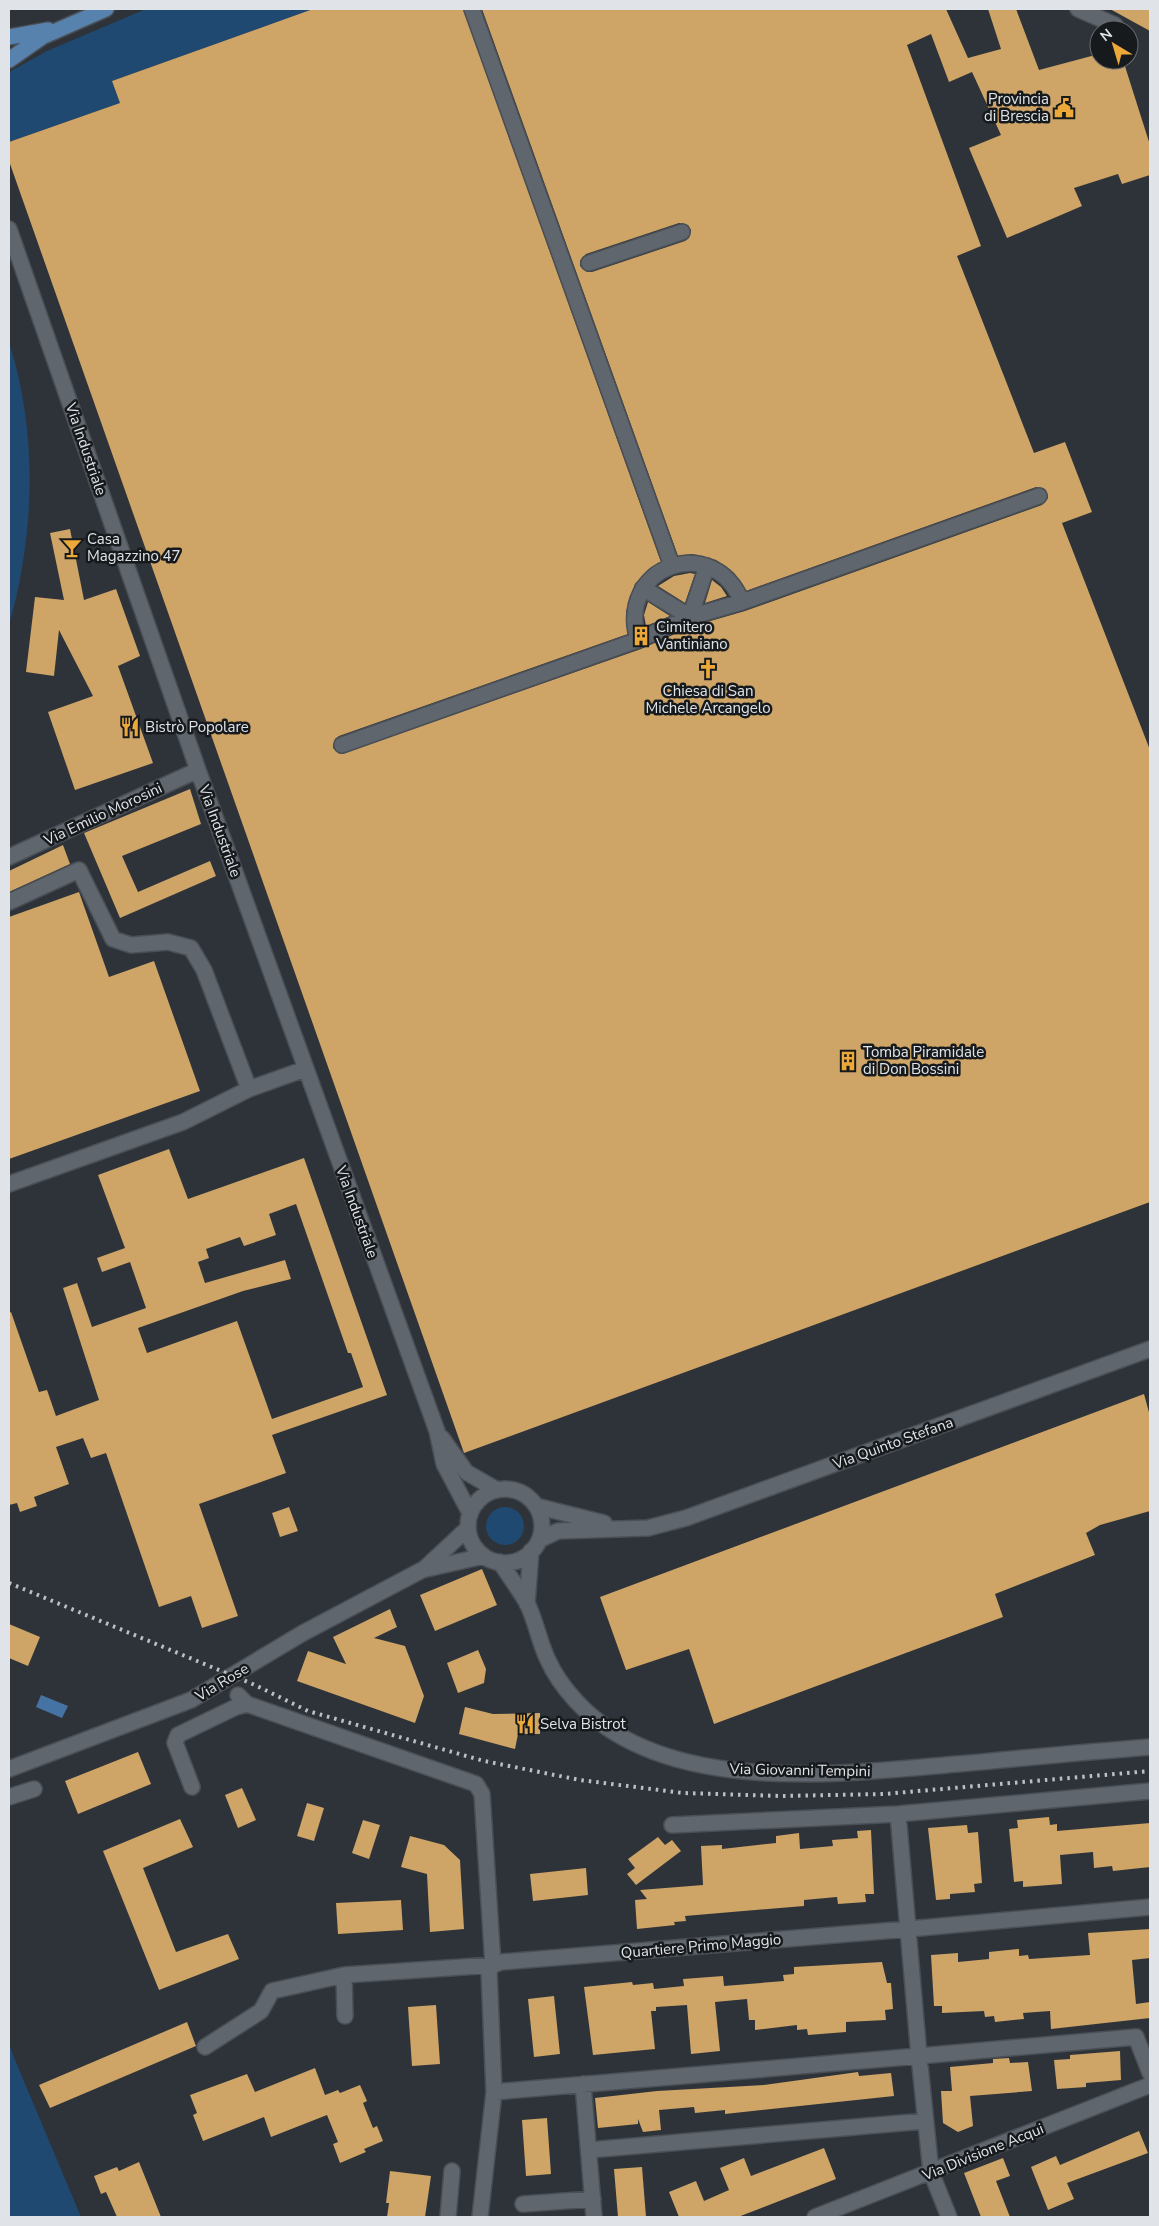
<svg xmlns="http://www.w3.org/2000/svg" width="1159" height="2226" viewBox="0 0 1159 2226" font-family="'Nunito Sans',sans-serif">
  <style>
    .green { fill: #204971 }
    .water { fill: #4574a4 }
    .building { fill: #cea467; fill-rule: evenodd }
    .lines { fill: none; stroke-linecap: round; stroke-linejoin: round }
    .minor-casing { stroke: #4a4f55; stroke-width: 18 }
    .major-casing { stroke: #4a4f55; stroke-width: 18 }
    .minor { stroke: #5f666d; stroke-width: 15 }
    .major { stroke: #5782ae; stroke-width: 15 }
    .rail { stroke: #bcc0c5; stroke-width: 4; stroke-dasharray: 2.5 5; stroke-linecap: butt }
    .labels { text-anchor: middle; stroke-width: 5; stroke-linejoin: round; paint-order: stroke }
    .poi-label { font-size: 15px; fill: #e0e4e8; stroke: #171a1d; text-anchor: start }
    .street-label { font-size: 15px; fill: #e0e4e8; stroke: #171a1d }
  </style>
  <rect width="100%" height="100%" fill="#2d3339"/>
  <path class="green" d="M 146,9 L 313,9 L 112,81 L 120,103 L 9,142 L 9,73 L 11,71 L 47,51 Z
    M 9,342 C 38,433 35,534 9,625 Z
    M486 1526a19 19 0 1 1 38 0a19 19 0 1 1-38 0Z
    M 9,2044 L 15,2060 L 81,2217 L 9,2217 Z"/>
  <path class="water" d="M 41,1695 L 68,1706 L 62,1718 L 36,1707 Z"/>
  <path class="building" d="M 313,9 L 463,9 L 661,562 L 649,569 L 635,584 L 626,612 L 628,634 L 339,736 L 335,739 L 333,748 L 341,754 L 641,649 L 693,626 L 745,611 L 1042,505 L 1048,498 L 1045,489 L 1036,487 L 746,591 L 734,573 L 716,560 L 692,554 L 678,556 L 482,9 L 946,9 L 968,58 L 1001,49 L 988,9 L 1016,9 L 1039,70 L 1099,54 L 1099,60 L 1123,60 L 1150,145 L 1150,175 L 1122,184 L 1118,174 L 1074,188 L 1082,206 L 1007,238 L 969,148 L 1001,135 L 972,72 L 949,82 L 931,34 L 907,45 L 981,246 L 957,256 L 1034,453 L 1065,442 L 1092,512 L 1062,523 L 1150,750 L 1150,1202 L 464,1453 L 9,161 L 9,142 L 120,103 L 112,81 ZM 679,223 L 688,225 L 691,230 L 689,238 L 685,241 L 592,272 L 587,272 L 580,266 L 580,261 L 586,254 Z
    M 1110,9 L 1150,9 L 1150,31 Z
    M 70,529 L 84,600 L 116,589 L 140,656 L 118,666 L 153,763 L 75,790 L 48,712 L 93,696 L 59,630 L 54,676 L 26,672 L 35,597 L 64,600 L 50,533 Z
    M 690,573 L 695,574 L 685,603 L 658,586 L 674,576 Z
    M 712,580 L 721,587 L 727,596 L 705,603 Z
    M 648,602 L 670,616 L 646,626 L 644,615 Z
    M 190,789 L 201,824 L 122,856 L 138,892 L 210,861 L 216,876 L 120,918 L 84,833 Z
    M 63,845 L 70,864 L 9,892 L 9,871 Z
    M 79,892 L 109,977 L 154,961 L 200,1091 L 9,1159 L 9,917 Z
    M 169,1149 L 188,1199 L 304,1158 L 387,1395 L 272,1435 L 286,1473 L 199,1504 L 238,1616 L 202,1628 L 191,1596 L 159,1607 L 106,1453 L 91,1458 L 83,1438 L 56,1447 L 69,1484 L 34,1497 L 37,1506 L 20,1512 L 17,1503 L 9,1505 L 9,1313 L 11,1312 L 39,1392 L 47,1390 L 56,1416 L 99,1400 L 63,1288 L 77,1283 L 92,1327 L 146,1308 L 130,1262 L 102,1272 L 97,1258 L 125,1248 L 98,1175 ZM 296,1204 L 348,1353 L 351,1353 L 363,1387 L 272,1419 L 237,1321 L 147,1353 L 138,1328 L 243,1291 L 291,1279 L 285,1260 L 205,1283 L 198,1262 L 209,1258 L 206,1249 L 240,1237 L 244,1246 L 276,1235 L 269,1214 Z
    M 1144,1394 L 1150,1416 L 1150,1511 L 1100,1525 L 1086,1533 L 1095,1555 L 995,1594 L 1003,1617 L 714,1724 L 689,1649 L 626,1670 L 600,1597 Z
    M 289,1507 L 298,1531 L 280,1537 L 272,1513 Z
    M 482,1569 L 497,1605 L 435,1631 L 420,1595 Z
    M 390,1609 L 397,1627 L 374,1638 L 405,1646 L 424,1696 L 415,1723 L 297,1681 L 308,1651 L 346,1664 L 333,1637 Z
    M 9,1624 L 40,1637 L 28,1666 L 9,1658 Z
    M 478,1650 L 486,1669 L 484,1683 L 458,1693 L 447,1663 Z
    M 465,1707 L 493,1714 L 540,1713 L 540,1734 L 518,1734 L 515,1749 L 459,1734 Z
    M 138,1752 L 151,1784 L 78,1814 L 65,1781 Z
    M 242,1788 L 256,1820 L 238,1828 L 225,1795 Z
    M 307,1803 L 324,1808 L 314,1841 L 297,1836 Z
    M 1049,1817 L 1050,1825 L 1057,1824 L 1057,1831 L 1150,1823 L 1150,1867 L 1113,1871 L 1112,1866 L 1094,1868 L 1093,1852 L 1060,1855 L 1062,1884 L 1023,1887 L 1023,1881 L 1014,1882 L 1009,1829 L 1018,1828 L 1017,1820 Z
    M 180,1819 L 193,1847 L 143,1868 L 176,1952 L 228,1934 L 239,1959 L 159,1990 L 103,1851 Z
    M 363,1820 L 380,1825 L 369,1859 L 352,1853 Z
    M 967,1825 L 968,1833 L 978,1832 L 982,1883 L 974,1884 L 975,1892 L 950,1894 L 950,1899 L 936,1900 L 928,1828 Z
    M 871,1830 L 874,1894 L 865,1894 L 866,1902 L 838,1904 L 837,1897 L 804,1900 L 804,1906 L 685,1916 L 686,1921 L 674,1922 L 675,1925 L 637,1929 L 635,1900 L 647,1899 L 640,1890 L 703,1885 L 701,1846 L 722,1845 L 722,1849 L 776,1843 L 776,1836 L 799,1833 L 800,1849 L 833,1846 L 832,1840 L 858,1838 L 857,1831 Z
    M 410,1836 L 444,1845 L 460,1860 L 464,1929 L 430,1932 L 427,1874 L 401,1867 Z
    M 658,1837 L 665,1845 L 672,1840 L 681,1851 L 636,1885 L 627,1874 L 635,1868 L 628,1859 Z
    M 586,1868 L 588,1895 L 533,1901 L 530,1874 Z
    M 401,1900 L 403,1930 L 338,1934 L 336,1903 Z
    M 1150,1929 L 1150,1958 L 1132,1960 L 1136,2004 L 1150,2002 L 1150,2018 L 1051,2029 L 1050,2011 L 1023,2013 L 1024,2019 L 995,2022 L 994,2016 L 985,2017 L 984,2011 L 942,2013 L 942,2006 L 934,2006 L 931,1955 L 958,1953 L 958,1962 L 989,1959 L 989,1952 L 1019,1949 L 1019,1956 L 1028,1955 L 1029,1959 L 1090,1955 L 1088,1933 Z
    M 882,1962 L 887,1983 L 891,1983 L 893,2009 L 885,2010 L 886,2020 L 846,2022 L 846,2032 L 808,2035 L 807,2029 L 797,2030 L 797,2025 L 755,2030 L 755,2020 L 749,2020 L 747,1999 L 715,2002 L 720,2051 L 691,2054 L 687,2005 L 656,2007 L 656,2011 L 651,2011 L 655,2049 L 593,2055 L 584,1987 L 632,1982 L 633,1985 L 653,1983 L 654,1989 L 684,1986 L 683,1979 L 723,1976 L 724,1986 L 784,1981 L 783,1975 L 794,1974 L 794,1967 Z
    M 554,1996 L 560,2054 L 534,2057 L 528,1999 Z
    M 436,2005 L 440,2064 L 412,2066 L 408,2007 Z
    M 187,2022 L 196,2046 L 50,2108 L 39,2085 Z
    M 1120,2051 L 1121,2080 L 1086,2083 L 1086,2087 L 1057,2089 L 1054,2060 L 1070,2059 L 1070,2055 Z
    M 1009,2058 L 1010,2063 L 1028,2062 L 1032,2091 L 970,2096 L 973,2126 L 958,2132 L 943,2123 L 941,2091 L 952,2091 L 950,2067 L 993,2063 L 993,2059 Z
    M 315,2068 L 325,2095 L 338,2090 L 340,2093 L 360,2085 L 367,2101 L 363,2103 L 373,2128 L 377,2126 L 383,2141 L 364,2149 L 366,2152 L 340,2163 L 333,2144 L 338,2142 L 327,2115 L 271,2137 L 264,2117 L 203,2141 L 193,2115 L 197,2113 L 190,2095 L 247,2074 L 255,2092 Z
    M 858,2072 L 859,2076 L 891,2073 L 894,2096 L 725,2114 L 725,2110 L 695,2113 L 694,2107 L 659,2110 L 661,2130 L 643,2132 L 638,2119 L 638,2124 L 598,2128 L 595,2098 L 657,2091 L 764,2085 Z
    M 547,2118 L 551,2174 L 526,2176 L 522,2120 Z
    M 1139,2131 L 1148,2153 L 1067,2183 L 1074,2199 L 1048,2210 L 1031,2167 L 1056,2156 L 1060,2165 Z
    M 824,2148 L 836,2179 L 738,2217 L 679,2217 L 669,2192 L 696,2181 L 704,2201 L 729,2190 L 720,2168 L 744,2158 L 751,2176 Z
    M 1003,2158 L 1010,2176 L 996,2181 L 1010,2217 L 981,2217 L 964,2173 Z
    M 139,2162 L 161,2217 L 117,2217 L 106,2192 L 101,2194 L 94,2176 L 117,2167 L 119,2171 Z
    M 642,2167 L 646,2217 L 618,2217 L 614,2169 Z
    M 390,2171 L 431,2176 L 425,2217 L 387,2217 L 389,2203 L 386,2203 Z"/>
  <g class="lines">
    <defs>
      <path id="minor" d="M 472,9 L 672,566
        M 1078,9 L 1115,25
        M 9,229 L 198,770 L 437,1431 L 444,1464 L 470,1513
        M 589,263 L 682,232
        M 643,588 L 690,617 L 707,566
        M 638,640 C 616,566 713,531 742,602
        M 342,745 L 638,640 L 690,617 L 742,602 L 1039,496
        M 9,857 L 198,770
        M 9,902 L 79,870 L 113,939 L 131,945 L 168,942 L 191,948 L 204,970 L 249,1089
        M 9,1184 L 183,1122 L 249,1089 L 305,1069
        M 442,1438 L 466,1472 L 497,1490
        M468 1526a37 37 0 1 1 74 0a37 37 0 1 1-74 0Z
        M 536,1506 L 604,1523
        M 539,1540 L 558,1531 L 648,1528 L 686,1518 L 1150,1349
        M 500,1562 C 509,1576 519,1589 527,1603 C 536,1621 539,1642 548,1660 C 554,1674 565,1689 576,1701 C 664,1797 841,1774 958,1764 C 1022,1758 1086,1752 1150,1747
        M 424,1569 L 468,1528
        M 527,1604 L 531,1551
        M 9,1769 L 191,1700 L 303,1633 L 422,1570 L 484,1556
        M 192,1787 L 177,1748 L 175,1743 L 178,1735 L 236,1707 L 247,1704
        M 9,1797 L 34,1789
        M 672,1825 L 898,1814 L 1150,1791
        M 344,1975 L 345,2016
        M 205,2047 L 261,2011 L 272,1991 L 344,1975 L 493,1965 L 482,1794 L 476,1784 L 247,1704 L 238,1695
        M 583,2084 L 594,2217
        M 494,2092 L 919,2056 L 898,1814
        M 589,2150 L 925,2121
        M 523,2204 L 593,2199
        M 448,2217 L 452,2171
        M 480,2217 L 494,2092 L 489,1971 L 493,1965 L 501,1962 L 909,1929 L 1150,1907
        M 815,2217 L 1150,2085
        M 949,2217 L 931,2172 L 919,2056 L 1136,2037 L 1150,2073"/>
      <path id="major" d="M 9,37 L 48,30
        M 9,60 L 42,37 L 106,9"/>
    </defs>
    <use href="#minor" class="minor-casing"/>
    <use href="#major" class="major-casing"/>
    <use href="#minor" class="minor"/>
    <use href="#major" class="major"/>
    <path class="rail" d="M 9,1583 L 255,1685 L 308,1711 L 484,1761 L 580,1780 L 683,1793 L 781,1796 L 884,1794 L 1150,1771"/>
  </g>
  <defs>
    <symbol id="civic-bare" viewBox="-9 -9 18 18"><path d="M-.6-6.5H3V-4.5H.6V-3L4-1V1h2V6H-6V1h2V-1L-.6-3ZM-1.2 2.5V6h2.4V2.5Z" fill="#eca93a" stroke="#171a1d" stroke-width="2.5" paint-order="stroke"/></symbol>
    <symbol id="bar-bare" viewBox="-9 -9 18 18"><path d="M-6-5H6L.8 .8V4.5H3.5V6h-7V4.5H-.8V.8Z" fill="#eca93a" stroke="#171a1d" stroke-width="2.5" paint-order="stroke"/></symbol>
    <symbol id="building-bare" viewBox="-9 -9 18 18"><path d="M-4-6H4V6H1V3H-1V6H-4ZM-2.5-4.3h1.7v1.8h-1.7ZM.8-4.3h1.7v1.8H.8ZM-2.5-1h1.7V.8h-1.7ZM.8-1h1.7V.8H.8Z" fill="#eca93a" stroke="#171a1d" stroke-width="2.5" paint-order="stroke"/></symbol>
    <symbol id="church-bare" viewBox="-9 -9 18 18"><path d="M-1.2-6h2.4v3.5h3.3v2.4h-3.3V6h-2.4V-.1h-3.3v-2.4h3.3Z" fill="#eca93a" stroke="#171a1d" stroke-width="2.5" paint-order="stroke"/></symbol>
    <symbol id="restaurant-bare" viewBox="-9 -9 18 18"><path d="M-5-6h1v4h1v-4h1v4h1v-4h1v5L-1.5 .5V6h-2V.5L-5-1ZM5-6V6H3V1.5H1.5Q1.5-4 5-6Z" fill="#eca93a" stroke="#171a1d" stroke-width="2.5" paint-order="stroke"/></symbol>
  </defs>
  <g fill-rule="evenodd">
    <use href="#civic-bare" x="1050" y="94" width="28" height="28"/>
    <use href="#bar-bare" x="58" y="534" width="28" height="28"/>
    <use href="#building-bare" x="627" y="622" width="28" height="28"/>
    <use href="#church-bare" x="694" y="655" width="28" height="28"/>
    <use href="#restaurant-bare" x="116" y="713" width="28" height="28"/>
    <use href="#building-bare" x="834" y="1047" width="28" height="28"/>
    <use href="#restaurant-bare" x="511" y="1710" width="28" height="28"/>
  </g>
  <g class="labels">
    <g class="poi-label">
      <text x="1049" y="104" text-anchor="end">Provincia<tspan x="1049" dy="17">di Brescia</tspan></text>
      <text x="87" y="544">Casa<tspan x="87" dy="17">Magazzino 47</tspan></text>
      <text x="656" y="632">Cimitero<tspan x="656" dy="17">Vantiniano</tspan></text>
      <text x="708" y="696" text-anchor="middle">Chiesa di San<tspan x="708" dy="17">Michele Arcangelo</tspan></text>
      <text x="145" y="732">Bistrò Popolare</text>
      <text x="863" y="1057">Tomba Piramidale<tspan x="863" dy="17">di Don Bossini</tspan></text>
      <text x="540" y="1729">Selva Bistrot</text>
    </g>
    <g class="street-label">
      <text transform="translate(86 449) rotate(71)" y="5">Via Industriale</text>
      <text transform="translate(103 814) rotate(-25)" y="5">Via Emilio Morosini</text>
      <text transform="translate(220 831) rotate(70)" y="5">Via Industriale</text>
      <text transform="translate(357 1212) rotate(70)" y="5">Via Industriale</text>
      <text transform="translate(893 1443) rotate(-20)" y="5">Via Quinto Stefana</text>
      <text transform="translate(222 1682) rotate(-31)" y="5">Via Rose</text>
      <text transform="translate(800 1770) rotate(1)" y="5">Via Giovanni Tempini</text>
      <text transform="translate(701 1946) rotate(-5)" y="5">Quartiere Primo Maggio</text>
      <text transform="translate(983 2152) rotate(-22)" y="5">Via Divisione Acqui</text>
    </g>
  </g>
  <rect width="1159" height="2226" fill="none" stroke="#e0e4e8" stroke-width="20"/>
  <g transform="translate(1114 45) rotate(322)"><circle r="24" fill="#171a1d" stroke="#676b6e"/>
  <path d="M0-4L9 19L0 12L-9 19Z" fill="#eca93a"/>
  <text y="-8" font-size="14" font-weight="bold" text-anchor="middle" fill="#e0e4e8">N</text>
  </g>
</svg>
